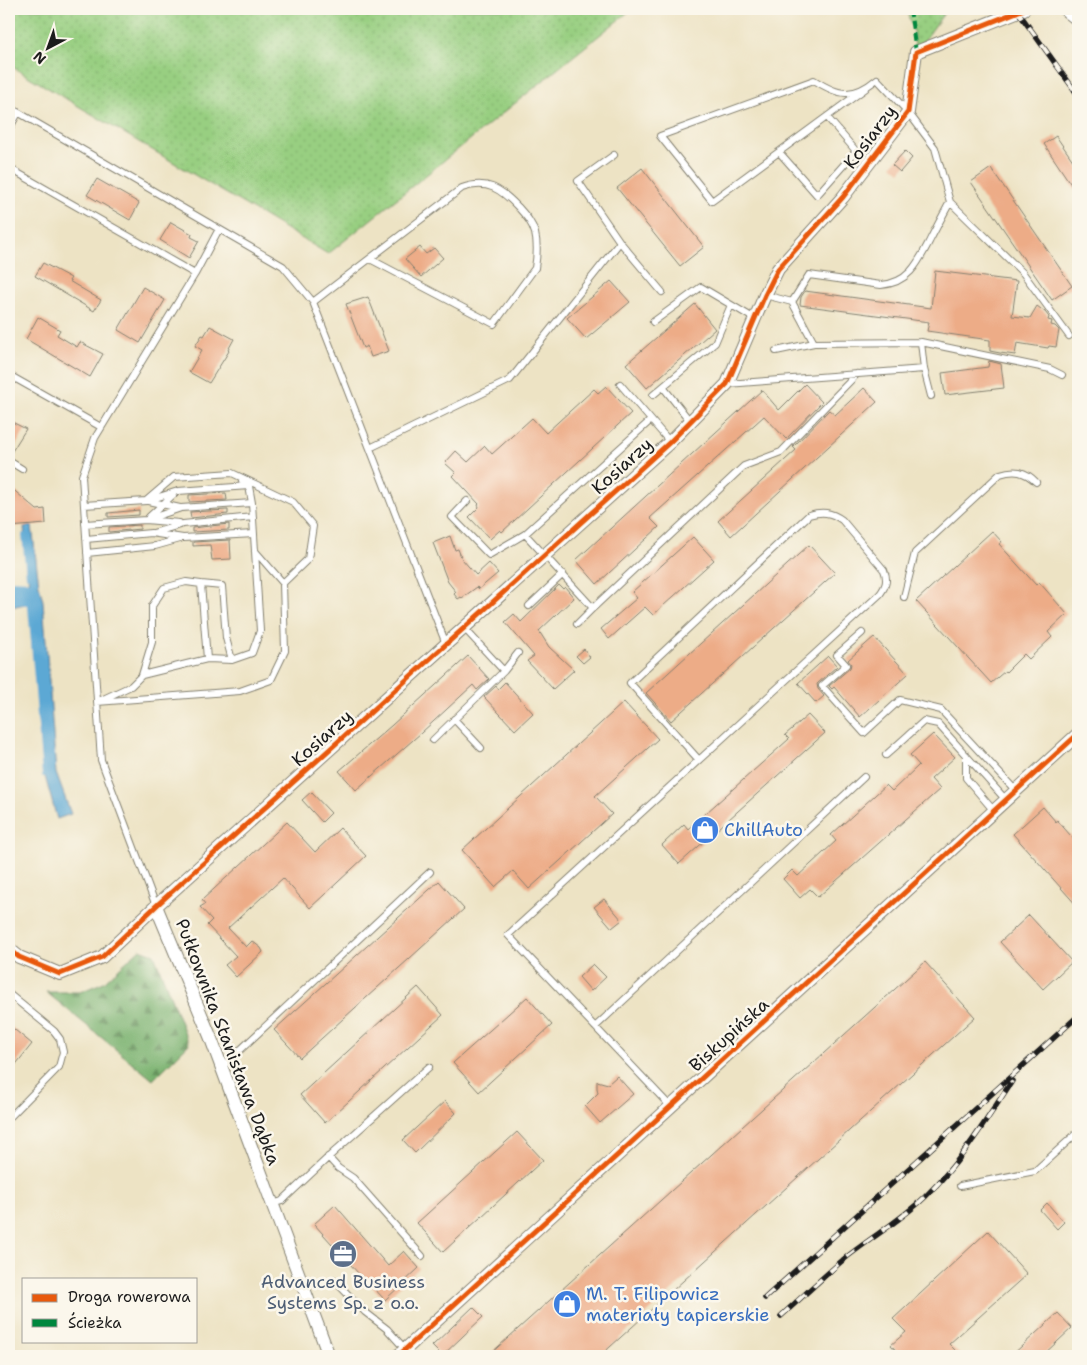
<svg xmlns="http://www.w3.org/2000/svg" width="1087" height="1365" viewBox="0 0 1087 1365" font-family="'Shantell Sans',sans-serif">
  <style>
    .grass { fill: url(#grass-dots); stroke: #5a764e }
    .forest { fill: url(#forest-firs); stroke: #4b6746 }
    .water { fill: #5ba8d4; stroke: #3c6278 }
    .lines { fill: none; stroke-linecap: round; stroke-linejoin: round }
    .stream { stroke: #5ba8d4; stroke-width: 4 }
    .river { stroke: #5ba8d4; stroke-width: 24 }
    .building { fill: #edac87 }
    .lane-casing { stroke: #848070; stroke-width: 8 }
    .street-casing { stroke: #848070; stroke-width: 14 }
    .lane { stroke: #fff; stroke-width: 6 }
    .street { stroke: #fff; stroke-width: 12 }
    .rail-casing { stroke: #1c1c1c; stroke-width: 5.5 }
    .rail { stroke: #fbf7ec; stroke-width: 4; stroke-dasharray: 11; stroke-linecap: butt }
    .quiet { stroke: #00873e; stroke-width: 4; stroke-dasharray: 8 4; stroke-linecap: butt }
    .cycleway-casing { stroke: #fbf7ec; stroke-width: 8 }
    .cycleway { stroke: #e8590c; stroke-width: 5 }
    .labels { text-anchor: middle; stroke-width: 5; stroke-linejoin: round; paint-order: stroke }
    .street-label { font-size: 18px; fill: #1c1c1c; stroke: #fbf7ec }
    .shop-label { font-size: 18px; fill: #366cbe; stroke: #fbf7ec; text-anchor: start }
    .service-label { font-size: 18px; fill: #4e5e75; stroke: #fbf7ec }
  </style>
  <defs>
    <pattern id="grass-dots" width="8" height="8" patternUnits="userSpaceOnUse" patternTransform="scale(1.25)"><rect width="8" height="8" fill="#98cf81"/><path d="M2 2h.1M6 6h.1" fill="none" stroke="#82b16f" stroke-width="1.8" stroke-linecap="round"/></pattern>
    <pattern id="forest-firs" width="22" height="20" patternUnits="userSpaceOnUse" patternTransform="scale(1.25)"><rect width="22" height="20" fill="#7ab26f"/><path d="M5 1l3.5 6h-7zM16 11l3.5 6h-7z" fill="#63905a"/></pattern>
  </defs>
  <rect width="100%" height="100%" fill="#fbf7ec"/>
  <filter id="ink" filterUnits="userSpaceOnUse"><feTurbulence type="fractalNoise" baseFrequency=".02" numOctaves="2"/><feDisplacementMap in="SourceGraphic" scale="10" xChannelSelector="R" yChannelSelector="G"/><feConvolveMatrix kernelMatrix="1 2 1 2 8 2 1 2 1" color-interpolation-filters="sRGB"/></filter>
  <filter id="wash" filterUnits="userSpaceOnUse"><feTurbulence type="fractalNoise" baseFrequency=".0096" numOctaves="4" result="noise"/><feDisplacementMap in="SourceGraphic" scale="20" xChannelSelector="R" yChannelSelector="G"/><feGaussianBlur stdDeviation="1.12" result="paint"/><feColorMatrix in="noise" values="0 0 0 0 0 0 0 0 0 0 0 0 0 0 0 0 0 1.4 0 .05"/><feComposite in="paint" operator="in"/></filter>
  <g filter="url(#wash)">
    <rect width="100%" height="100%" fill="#ede3c4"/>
    <path class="grass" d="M 9,9 L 632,9 L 328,254 L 9,65 Z
      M 906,9 L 947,9 L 916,52 L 913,30 Z"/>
    <path class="forest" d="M 140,949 L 154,954 L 189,1044 L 153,1080 L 46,992 L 80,992 L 104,982 Z"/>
    <path class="water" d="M 32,526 L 39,585 L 43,601 L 56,773 L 71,814 L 57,819 L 44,773 L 24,527 Z
      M 9,586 L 24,593 L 25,604 L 12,607 L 9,605 Z"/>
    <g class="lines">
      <path class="stream" d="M 24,535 L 28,576
        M 29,595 L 44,775"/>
      <path class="river" d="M 9,592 L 29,593"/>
    </g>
    <g id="blocks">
      <path class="building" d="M 1056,136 L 1078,168 L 1078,195 L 1044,144 Z
        M 905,151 L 912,158 L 900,172 L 892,165 Z
        M 642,168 L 704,247 L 680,266 L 617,188 Z
        M 991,168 L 1072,286 L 1052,300 L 971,182 Z
        M 97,179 L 139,203 L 130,220 L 87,195 Z
        M 171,222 L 192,234 L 191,237 L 199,241 L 189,258 L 160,240 Z
        M 420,247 L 426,254 L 434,248 L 443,258 L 421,277 L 405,259 Z
        M 43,263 L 71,278 L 69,281 L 101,300 L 94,311 L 35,276 Z
        M 935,271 L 1017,281 L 1012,316 L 1030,318 L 1037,306 L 1045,312 L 1049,317 L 1048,320 L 1052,321 L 1051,325 L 1055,326 L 1059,330 L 1056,347 L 1049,346 L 1048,348 L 1017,343 L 1015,355 L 1000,353 L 990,351 L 990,340 L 927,331 L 929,322 L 800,305 L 801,297 L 805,291 L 931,308 Z
        M 611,281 L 630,302 L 586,339 L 567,318 Z
        M 143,287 L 165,300 L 140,343 L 118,330 Z
        M 368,297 L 389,351 L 371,357 L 367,346 L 363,348 L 346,304 Z
        M 695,304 L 715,329 L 647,388 L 626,364 Z
        M 38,317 L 60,330 L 57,335 L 77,347 L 80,342 L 103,354 L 90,377 L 26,339 Z
        M 210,326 L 234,339 L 228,350 L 229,351 L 209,383 L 189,372 L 202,350 L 195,346 L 202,335 L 204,336 Z
        M 989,361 L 1001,364 L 1004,388 L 945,395 L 942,373 L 988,367 Z
        M 805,384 L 822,402 L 786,439 L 764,416 L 650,518 L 659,527 L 597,584 L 576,560 L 762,390 L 779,410 Z
        M 606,386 L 631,413 L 502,532 L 500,530 L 490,539 L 469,517 L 479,507 L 478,505 L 479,504 L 453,476 L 456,473 L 445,463 L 456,451 L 468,462 L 485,446 L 492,454 L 532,418 L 546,433 L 594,389 L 598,393 Z
        M 864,388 L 877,402 L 731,536 L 718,521 L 796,450 L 793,447 L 829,410 L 835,415 Z
        M 12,422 L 26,429 L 9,456 L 9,427 Z
        M 9,486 L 37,510 L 45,509 L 46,524 L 9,527 Z
        M 226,493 L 227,500 L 189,502 L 189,495 Z
        M 139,510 L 139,515 L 108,517 L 108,513 Z
        M 228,510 L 228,514 L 191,518 L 190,512 Z
        M 229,524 L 229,530 L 192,532 L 192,528 Z
        M 140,525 L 140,529 L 109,532 L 109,527 Z
        M 992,531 L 1002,542 L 999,544 L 1036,585 L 1039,582 L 1067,614 L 1048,632 L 1052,637 L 1029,659 L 1024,654 L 1006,672 L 1005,671 L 991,683 L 916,601 Z
        M 450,536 L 455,550 L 458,549 L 462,559 L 476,575 L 489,563 L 498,573 L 479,589 L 477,587 L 462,598 L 461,597 L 458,599 L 454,594 L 456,592 L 448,582 L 433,543 Z
        M 693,537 L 714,560 L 653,615 L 645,607 L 609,639 L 601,629 L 637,598 L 632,592 Z
        M 230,540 L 231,559 L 212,560 L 210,545 L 193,546 L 193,542 Z
        M 809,545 L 835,573 L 671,721 L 646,693 Z
        M 559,585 L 563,589 L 565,587 L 574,598 L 539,631 L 549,647 L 574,670 L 553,689 L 527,661 L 534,656 L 505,622 L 514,614 L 521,622 Z
        M 874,637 L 908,674 L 860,717 L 834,687 L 832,689 L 829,686 L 850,668 L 851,664 L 848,660 Z
        M 584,649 L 590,657 L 583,663 L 576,656 Z
        M 468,656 L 489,679 L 477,690 L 473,685 L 421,733 L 356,790 L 339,771 L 392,725 Z
        M 828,656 L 837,666 L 817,684 L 818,689 L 824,696 L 816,703 L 798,683 Z
        M 505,682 L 533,713 L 515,730 L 484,697 L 496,686 L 498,689 Z
        M 624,702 L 658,739 L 595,796 L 612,814 L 529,889 L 513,871 L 495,887 L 462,850 Z
        M 808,715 L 825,733 L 679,864 L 662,845 L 684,824 L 688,829 L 789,739 L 785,735 Z
        M 933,734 L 955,757 L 931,779 L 940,789 L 818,897 L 810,889 L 800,898 L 783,879 L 792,870 L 798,876 L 836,841 L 831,835 L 886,785 L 892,791 L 919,765 L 910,755 Z
        M 311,792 L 331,813 L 322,822 L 302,800 Z
        M 1043,807 L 1056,822 L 1057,820 L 1078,844 L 1078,907 L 1013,834 Z
        M 287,822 L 315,852 L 340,828 L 366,856 L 310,908 L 283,878 L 228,928 L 246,947 L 252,941 L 261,948 L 263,952 L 236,977 L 225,965 L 236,956 L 207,925 L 212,920 L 200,907 L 205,904 L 202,900 Z
        M 439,881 L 464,909 L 300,1058 L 274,1030 Z
        M 604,899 L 622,920 L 612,928 L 594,907 Z
        M 1029,915 L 1072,962 L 1043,989 L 1000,942 Z
        M 925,962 L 975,1017 L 600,1356 L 488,1356 Z
        M 593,964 L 606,977 L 591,991 L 579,977 Z
        M 418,987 L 443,1015 L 325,1123 L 300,1095 Z
        M 527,997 L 552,1025 L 479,1092 L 453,1063 Z
        M 9,1025 L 32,1044 L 9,1073 Z
        M 617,1076 L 633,1094 L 600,1123 L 585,1106 L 598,1093 L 597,1088 L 597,1081 L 608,1084 Z
        M 445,1101 L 456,1113 L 415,1153 L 403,1140 Z
        M 517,1132 L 543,1160 L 443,1252 L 417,1223 Z
        M 1047,1203 L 1064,1222 L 1057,1229 L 1040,1210 Z
        M 335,1205 L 388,1266 L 404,1251 L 419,1268 L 385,1300 L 369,1283 L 368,1284 L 314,1224 Z
        M 988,1231 L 1027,1274 L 949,1344 L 961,1356 L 901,1356 L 891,1345 L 906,1332 L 893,1319 Z
        M 473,1307 L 483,1317 L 442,1356 L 432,1346 Z
        M 1058,1313 L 1072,1328 L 1042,1356 L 1011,1356 Z"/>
    </g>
  </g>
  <g filter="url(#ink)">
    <use href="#blocks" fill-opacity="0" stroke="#848070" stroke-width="1"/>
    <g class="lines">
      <defs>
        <path id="lane" d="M 9,107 L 219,229 L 195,274
          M 9,129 L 18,113
          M 779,152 L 817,195 L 856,151 L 827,117
          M 9,168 L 195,274 L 95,438 L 82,476 L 101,760 L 156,906
          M 950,202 L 1023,273 L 1069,336
          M 219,229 L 283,266 L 313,302 L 446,644
          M 620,242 L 662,292
          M 765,295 L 792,302 L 814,343 L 921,342 L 924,369
          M 313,302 L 462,188 C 487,179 501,189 518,207 C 525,215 532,222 535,233 C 538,245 537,256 535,268 L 494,324 L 370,259
          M 792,302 L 809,275 L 881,285 C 909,283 918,263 930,240 C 936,228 943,215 950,202 L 935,148 L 908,112 L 877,79 C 853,99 839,96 814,80 L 660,136 L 712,201 L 866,88
          M 653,322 L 701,287 L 755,319
          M 921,342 L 1050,369 L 1062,375
          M 776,351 L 814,343
          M 9,375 L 101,427
          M 727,384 L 924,369 L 931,396
          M 663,387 L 690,421
          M 653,395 L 715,343 L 731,305
          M 651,420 L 670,442
          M 370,448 L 510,380 L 620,242 L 578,181 L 614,155
          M 9,461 L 22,469
          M 149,500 L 178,491 L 249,486
          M 148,501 L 180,508
          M 467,501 L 452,517 L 489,555 L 525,534 L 593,608 L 744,466 L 781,452 L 857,374
          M 84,505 L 146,501 L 174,477 L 232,473 L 293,502 L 313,526 L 308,559 L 283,583 L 285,651 L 271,680 L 240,691 L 97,702
          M 149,517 L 175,493
          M 146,520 L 181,508 L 252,503
          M 85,524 L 146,520 L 179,523
          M 153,533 L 183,524 L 253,517
          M 525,534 L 651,420 L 620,384
          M 86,539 L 151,533 L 183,538 L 254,534
          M 255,551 L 283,583
          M 87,553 L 155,546 L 180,539
          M 201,584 L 222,586 L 226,638 L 232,660
          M 904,597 L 915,553 L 1000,474 C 1015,469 1025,471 1036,482
          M 529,606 L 563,574
          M 577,624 L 593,608
          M 862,633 L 837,655 L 846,665 L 822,686 L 864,733 L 900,700 L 941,710 L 1016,791
          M 504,671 L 518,653
          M 142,675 L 207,659
          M 101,700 L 131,686 L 142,675 L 152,642 L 152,606 L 164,588 L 186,582 L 201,584 L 207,659 L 232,660 L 252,653 L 260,631 L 252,503 L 249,486 L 242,481
          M 454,719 L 481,748
          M 433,740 L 504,671 L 464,628
          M 886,755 L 924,721 L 938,724 L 1006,800
          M 966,755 L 966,778 L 994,811
          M 9,994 L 54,1031 L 60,1039 L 63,1052 L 59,1067 L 9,1118
          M 595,1027 L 864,777
          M 221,1068 L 430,872
          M 671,1107 L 508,935 L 880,594 C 886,586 888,580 884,570 L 842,520 C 831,512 822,511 809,515 L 630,683 L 699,760
          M 328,1157 L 338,1168 L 353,1178 L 422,1256
          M 960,1186 L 1035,1171 L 1078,1132
          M 272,1204 L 282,1201 L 334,1152 L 429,1067
          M 334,1280 L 365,1312 L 387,1329 L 405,1349"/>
        <path id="street" d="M 1064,9 L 1078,20
          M 156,906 L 210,1036 L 329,1356
          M 9,949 L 19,957 L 60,974 L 102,957 L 156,906 L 670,442 L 727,384 L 765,295 L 778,269 L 843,197 L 908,112 L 916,52 L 1024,9
          M 398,1356 L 1078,734"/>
      </defs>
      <use href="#lane" class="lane-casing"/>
      <use href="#street" class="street-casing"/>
      <use href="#lane" class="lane"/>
      <use href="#street" class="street"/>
      <defs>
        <path id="rail" d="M 1016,9 L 1078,95
          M 765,1298 L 1078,1016
          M 781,1316 C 801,1298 822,1278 843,1260 C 870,1238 900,1221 925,1197 C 960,1163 986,1121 1012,1081"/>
      </defs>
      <use href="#rail" class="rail-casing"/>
      <use href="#rail" class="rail"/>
      <path class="quiet" d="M 910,9 L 916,52"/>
      <defs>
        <path id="cycleway" d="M 9,949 L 19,957 L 60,974 L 102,957 L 156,906 L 670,442 L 727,384 L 765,295 L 778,269 L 843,197 L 908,112 L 916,52 L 1024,9
          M 398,1356 L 1078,734"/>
      </defs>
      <use href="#cycleway" class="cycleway-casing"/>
      <use href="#cycleway" class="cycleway"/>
    </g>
  </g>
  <defs>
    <symbol id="shop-disc" viewBox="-11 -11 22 22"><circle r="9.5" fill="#3f7fe0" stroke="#fbf7ec"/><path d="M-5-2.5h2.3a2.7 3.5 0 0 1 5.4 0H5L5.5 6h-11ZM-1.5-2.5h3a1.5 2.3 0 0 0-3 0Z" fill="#fff"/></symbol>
    <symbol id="office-disc" viewBox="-11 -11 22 22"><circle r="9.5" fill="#5c6f8a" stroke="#fbf7ec"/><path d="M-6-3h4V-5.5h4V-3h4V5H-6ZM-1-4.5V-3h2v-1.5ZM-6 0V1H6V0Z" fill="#fff"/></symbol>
  </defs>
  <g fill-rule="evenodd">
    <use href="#shop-disc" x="689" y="814" width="32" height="32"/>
    <use href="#office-disc" x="327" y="1238" width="32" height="32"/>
    <use href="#shop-disc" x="551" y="1288" width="32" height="32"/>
  </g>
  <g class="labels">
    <g class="street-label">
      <text transform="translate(870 137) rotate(-53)" y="6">Kosiarzy</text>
      <text transform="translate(622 466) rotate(-42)" y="6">Kosiarzy</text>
      <text transform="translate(322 738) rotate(-42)" y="6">Kosiarzy</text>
      <text transform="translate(729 1035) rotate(-42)" y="6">Biskupińska</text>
      <text transform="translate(228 1042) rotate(69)" y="6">Pułkownika Stanisława Dąbka</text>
    </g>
    <g class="shop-label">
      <text x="724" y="836">ChillAuto</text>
      <text x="586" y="1300">M. T. Filipowicz<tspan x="586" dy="21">materiały tapicerskie</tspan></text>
    </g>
    <g class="service-label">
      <text x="343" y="1288">Advanced Business<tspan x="343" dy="21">Systems Sp. z o.o.</tspan></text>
    </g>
  </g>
  <rect width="1087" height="1365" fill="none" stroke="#fbf7ec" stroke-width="30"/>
  <rect x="22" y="1278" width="175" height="65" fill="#fbf7ec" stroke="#a29f99"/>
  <rect x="32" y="1294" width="25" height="8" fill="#e8590c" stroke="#a29f99"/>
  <text x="68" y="1302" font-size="15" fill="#1c1c1c">Droga rowerowa</text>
  <rect x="32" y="1319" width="25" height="8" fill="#00873e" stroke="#a29f99"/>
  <text x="68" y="1328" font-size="15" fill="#1c1c1c">Ścieżka</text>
  <g transform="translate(48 48) rotate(221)" stroke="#fbf7ec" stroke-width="4" paint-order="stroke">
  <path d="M0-4L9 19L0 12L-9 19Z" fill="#1c1c1c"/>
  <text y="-8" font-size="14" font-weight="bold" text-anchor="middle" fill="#1c1c1c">N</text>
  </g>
</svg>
